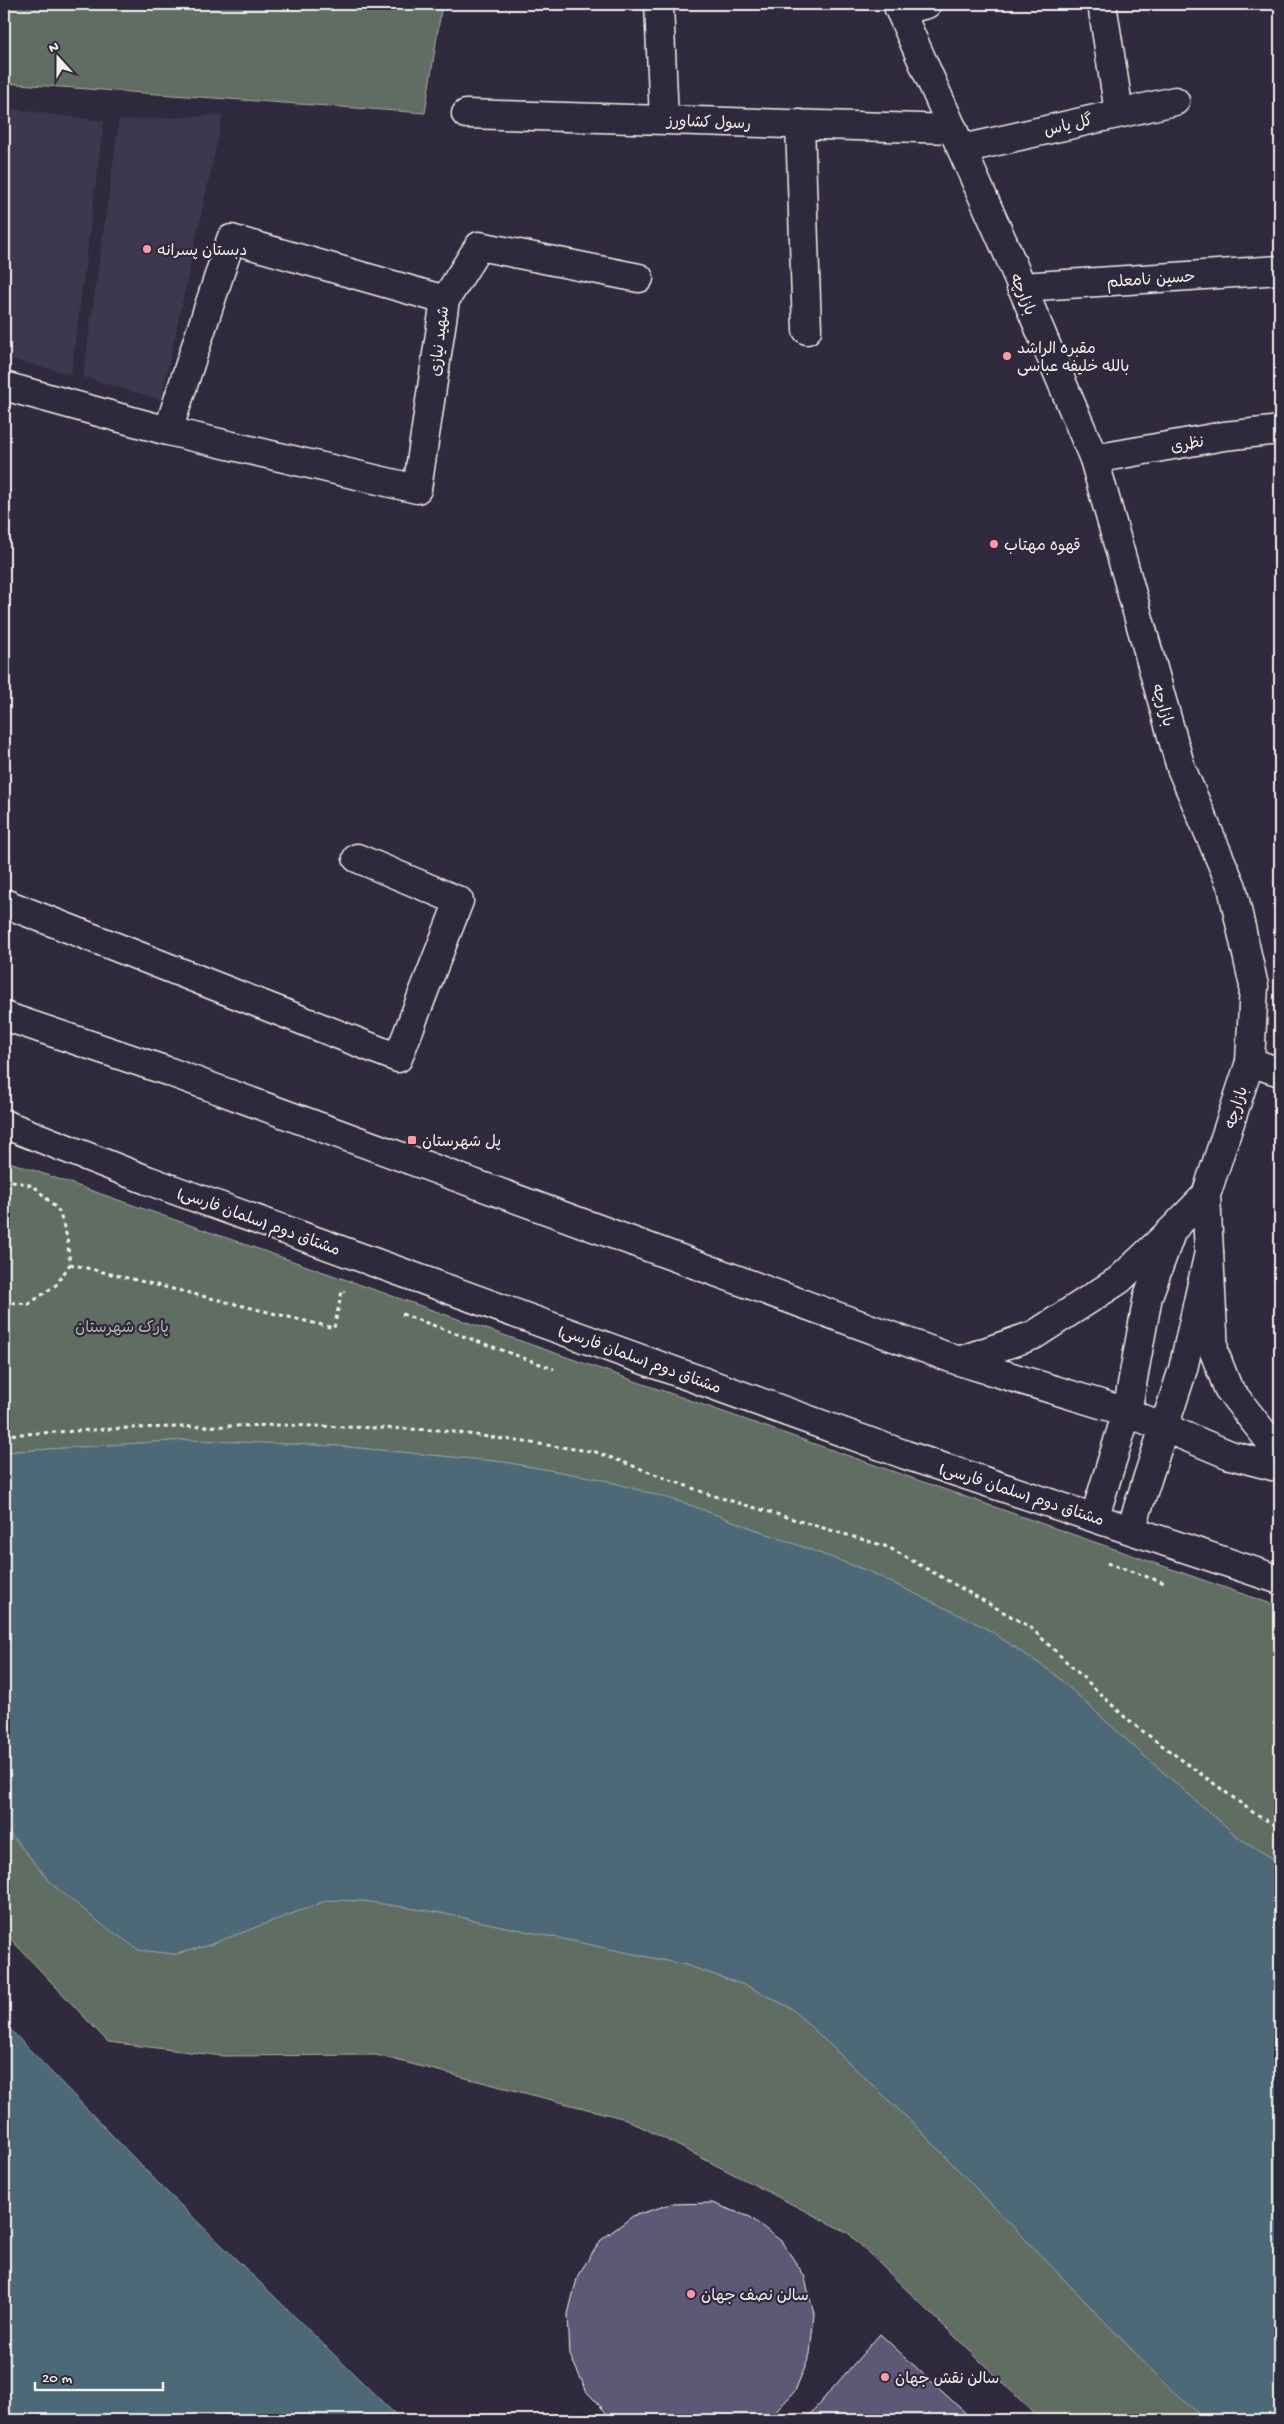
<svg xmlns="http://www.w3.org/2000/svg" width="1284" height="2424" viewBox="0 0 1284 2424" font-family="'Gochi Hand','Playpen Sans Arabic',sans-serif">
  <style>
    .built { fill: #3d384e }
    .green { fill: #616d62; stroke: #aaafa5 }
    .water { fill: #4d6777; stroke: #909ea4 }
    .building { fill: #5d5875; stroke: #f4f1e8 }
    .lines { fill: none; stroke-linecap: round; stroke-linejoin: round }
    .minor-casing { stroke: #f4f1e8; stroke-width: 31 }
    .secondary-casing { stroke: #f4f1e8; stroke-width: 31 }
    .primary-casing { stroke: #f4f1e8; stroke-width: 31 }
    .path { stroke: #f4f1e8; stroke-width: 3; stroke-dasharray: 4 4; stroke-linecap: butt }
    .minor { stroke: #2f2a3d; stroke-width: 28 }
    .secondary { stroke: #2f2a3d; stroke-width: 28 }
    .primary { stroke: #2f2a3d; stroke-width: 28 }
    .poi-dot { fill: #ff9aa2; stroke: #2f2a3d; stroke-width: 2 }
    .labels { text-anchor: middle; stroke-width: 4.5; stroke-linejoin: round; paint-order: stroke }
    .street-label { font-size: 16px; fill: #f4f1e8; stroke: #2f2a3d }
    .poi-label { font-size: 16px; fill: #f4f1e8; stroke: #2f2a3d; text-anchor: start }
    .park-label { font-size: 16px; fill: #b2b6ac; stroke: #2f2a3d }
  </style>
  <rect width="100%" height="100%" fill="#2f2a3d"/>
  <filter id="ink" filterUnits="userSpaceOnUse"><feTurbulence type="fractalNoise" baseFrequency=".02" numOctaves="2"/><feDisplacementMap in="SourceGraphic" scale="10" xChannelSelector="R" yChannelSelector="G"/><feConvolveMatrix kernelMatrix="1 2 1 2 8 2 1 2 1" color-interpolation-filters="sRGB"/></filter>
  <g filter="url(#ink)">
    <path class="built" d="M 4,108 L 104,121 L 71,374 L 4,358 Z
      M 223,115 L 161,400 L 83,377 L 119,120 Z"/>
    <path class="green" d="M 4,4 L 442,4 L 425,113 L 4,83 Z
      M 4,1160 L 1280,1607 L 1280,1863 L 1239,1838 L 1142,1754 L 1053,1673 L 984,1627 L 870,1572 L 684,1503 L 600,1479 L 503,1462 L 337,1446 L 187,1440 L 4,1452 Z
      M 4,1826 L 53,1885 L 139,1950 L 175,1954 L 206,1946 L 328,1900 L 364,1901 L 436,1912 L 686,1965 L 747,1986 L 791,2008 L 915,2125 L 1166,2385 L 1206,2420 L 1041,2420 L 848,2233 L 626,2119 L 376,2055 L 222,2056 L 108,2042 L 4,1932 Z"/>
    <path class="water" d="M 187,1440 L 337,1446 L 503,1462 L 600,1479 L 684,1503 L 870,1572 L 984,1627 L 1053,1673 L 1142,1754 L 1239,1838 L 1280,1863 L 1280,2420 L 1206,2420 L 1166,2385 L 915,2125 L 791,2008 L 747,1986 L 686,1965 L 436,1912 L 364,1901 L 328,1900 L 206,1946 L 175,1954 L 139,1950 L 100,1923 L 53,1885 L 4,1826 L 4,1452 Z
      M 4,2023 L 162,2187 L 401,2420 L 4,2420 Z"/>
    <path class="building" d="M 712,2203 L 750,2217 L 781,2241 L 804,2275 L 814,2314 L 810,2354 L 795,2391 L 768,2420 L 613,2420 L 587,2392 L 570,2355 L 568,2314 L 578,2275 L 601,2240 L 633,2216 L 671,2204 Z
      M 880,2334 L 973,2420 L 805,2420 Z"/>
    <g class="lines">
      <defs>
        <path id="minor" d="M 659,4 L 664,120
          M 1102,4 L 1119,112
          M 900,11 L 927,4
          M 466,114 L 953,129
          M 800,124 L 807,330
          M 962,149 L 1175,101
          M 1021,287 L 1280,270
          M 445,300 L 479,246 L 639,278
          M 4,386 L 168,431 L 417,489 L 445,300 L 231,239 L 168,431
          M 1094,459 L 1224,436 L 1280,430
          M 4,903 L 398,1058 L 459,901 L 357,858
          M 1250,1062 L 1280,1072"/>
        <path id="secondary" d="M 897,4 L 1006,249 L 1094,459 L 1181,768 L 1232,887 L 1254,986 L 1250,1062 L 1206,1195 L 1209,1252 L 1183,1369 L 1131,1529
          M 1095,1516 L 1127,1412 L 1148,1296 L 1172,1230 L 1206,1195"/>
        <path id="primary" d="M 4,1016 L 170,1072 L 959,1361 L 1127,1412 L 1230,1455 L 1280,1468
          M 4,1124 L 147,1180 L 906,1455 L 1280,1580
          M 1209,1252 L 1214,1352 L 1228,1388 L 1280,1454
          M 959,1361 L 1034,1335 L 1119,1280 L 1172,1230"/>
      </defs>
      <use href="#minor" class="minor-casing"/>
      <use href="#secondary" class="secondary-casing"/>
      <use href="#primary" class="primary-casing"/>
      <path class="path" d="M 4,1179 L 34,1186 L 59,1211 L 67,1237 L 70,1264 L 56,1285 L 29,1304 L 4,1302
        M 70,1264 L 334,1328 L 342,1291 L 345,1292
        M 402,1314 L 554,1369
        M 4,1435 L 128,1428 L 282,1425 L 439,1430 L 596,1452 L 708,1494 L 888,1547 L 1030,1627 L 1129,1721 L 1258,1816 L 1280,1827
        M 1107,1563 L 1165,1583"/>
      <use href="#minor" class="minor"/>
      <use href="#secondary" class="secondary"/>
      <use href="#primary" class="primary"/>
    </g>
  </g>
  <g class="poi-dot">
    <circle cx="147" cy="249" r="5"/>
    <circle cx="1007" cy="356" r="5"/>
    <circle cx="994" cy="544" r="5"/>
    <rect x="407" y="1135" width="10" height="10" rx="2.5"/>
    <circle cx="691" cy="2294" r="5"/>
    <circle cx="885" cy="2377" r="5"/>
  </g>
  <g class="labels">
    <g class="street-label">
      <text transform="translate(709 121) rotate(2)" y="6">رسول کشاورز</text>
      <text transform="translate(1068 124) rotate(-13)" y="6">گل یاس</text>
      <text transform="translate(1151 278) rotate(-4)" y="6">حسین نامعلم</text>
      <text transform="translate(1024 294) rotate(68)" y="6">بازارچه</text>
      <text transform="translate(438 341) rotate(-83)" y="6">شهید نیازی</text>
      <text transform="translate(1187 443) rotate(-10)" y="6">نظری</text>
      <text transform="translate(1164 705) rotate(74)" y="6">بازارچه</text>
      <text transform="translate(1235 1107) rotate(-72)" y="6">بازارچه</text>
      <text transform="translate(259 1220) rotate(20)" y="6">مشتاق دوم (سلمان فارسی)</text>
      <text transform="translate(640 1358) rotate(20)" y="6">مشتاق دوم (سلمان فارسی)</text>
      <text transform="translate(1022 1493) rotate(18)" y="6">مشتاق دوم (سلمان فارسی)</text>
    </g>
    <g class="poi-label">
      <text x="157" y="255">دبستان پسرانه</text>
      <text x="1017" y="353">مقبره الراشد<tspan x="1017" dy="18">بالله خلیفه عباسی</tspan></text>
      <text x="1004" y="550">قهوه مهتاب</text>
      <text x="422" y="1146">پل شهرستان</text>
      <text x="701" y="2300">سالن نصف جهان</text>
      <text x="895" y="2383">سالن نقش جهان</text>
    </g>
    <g class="park-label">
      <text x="122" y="1332">پارک شهرستان</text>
    </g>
  </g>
  <rect width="1284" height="2424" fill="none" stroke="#2f2a3d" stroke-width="20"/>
  <rect x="10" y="10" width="1264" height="2404" fill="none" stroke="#f4f1e8" stroke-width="2" filter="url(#ink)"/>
  <g transform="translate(58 58) rotate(339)" stroke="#2f2a3d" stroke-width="4" paint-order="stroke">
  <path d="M0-4L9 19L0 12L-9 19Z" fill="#f4f1e8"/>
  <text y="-8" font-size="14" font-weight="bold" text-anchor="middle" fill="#f4f1e8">N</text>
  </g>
  <path d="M35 2382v8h128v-8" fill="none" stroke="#f4f1e8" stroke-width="2.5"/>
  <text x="42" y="2382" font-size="15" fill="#f4f1e8" stroke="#2f2a3d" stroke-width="4" paint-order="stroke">20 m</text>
</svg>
